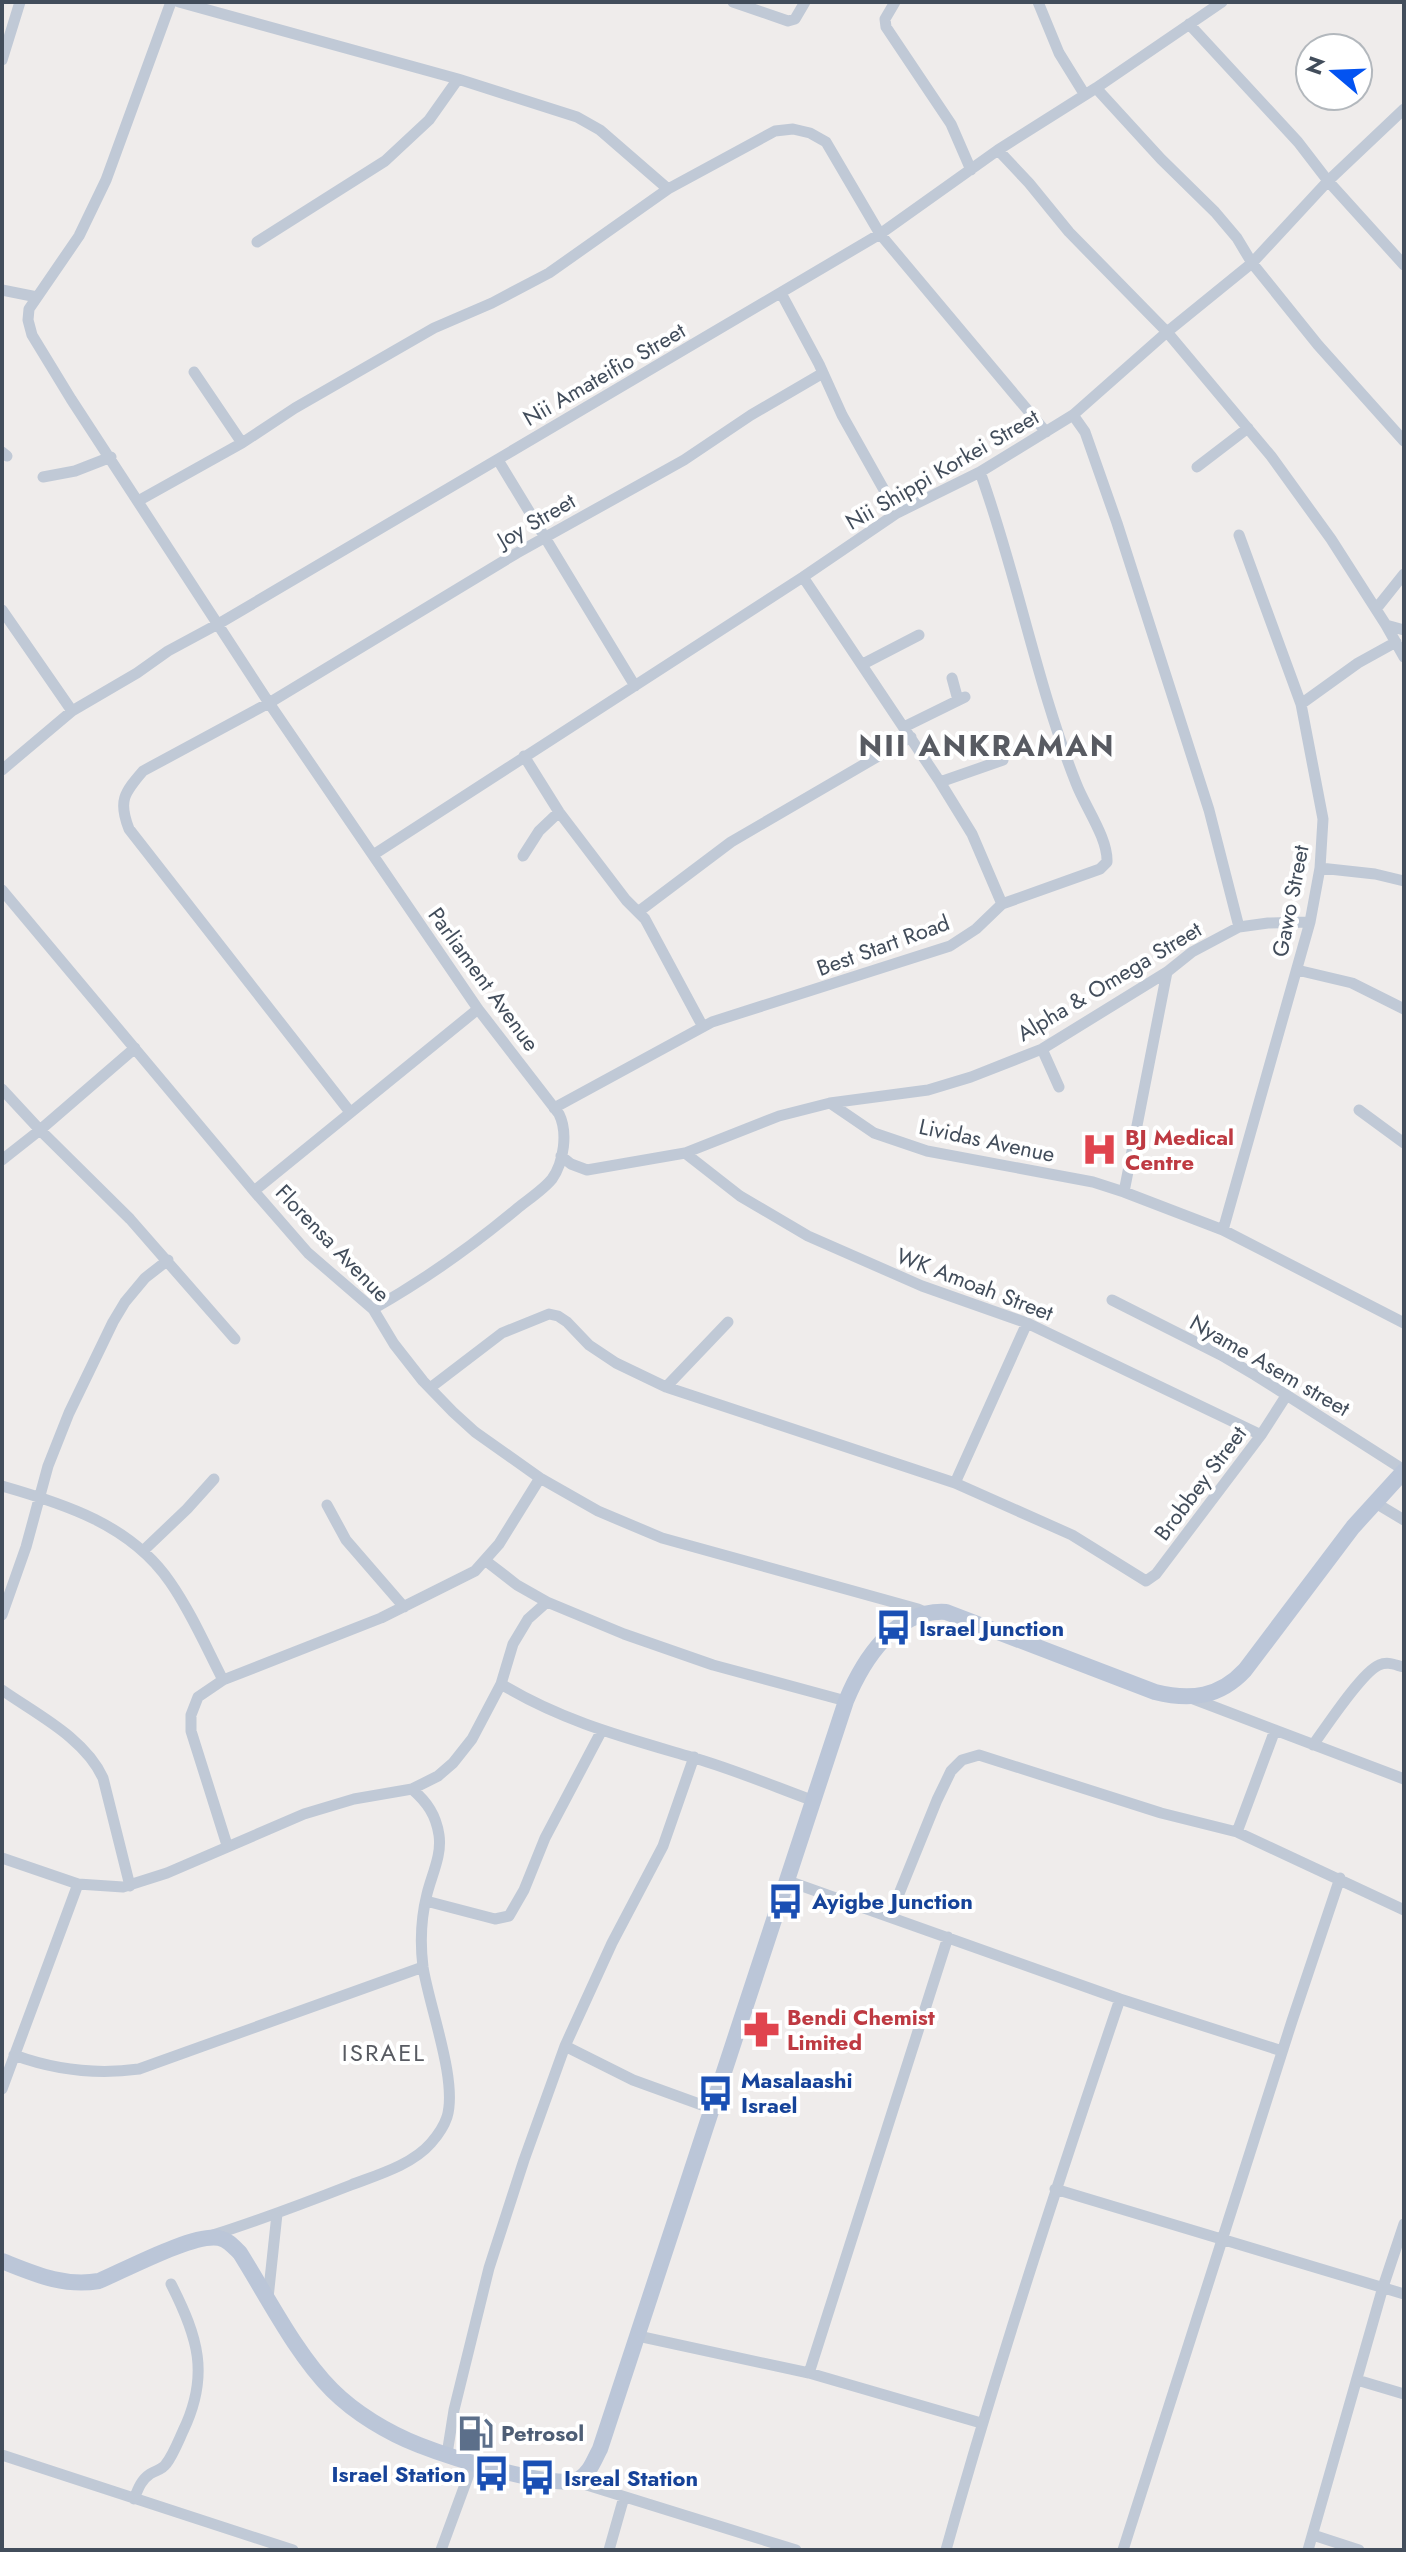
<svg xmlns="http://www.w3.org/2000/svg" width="1406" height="2552" viewBox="0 0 1406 2552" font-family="Jost,sans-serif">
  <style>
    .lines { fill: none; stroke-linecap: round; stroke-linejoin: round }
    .street { stroke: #c0c9d6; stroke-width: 11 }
    .secondary { stroke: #bbc6d8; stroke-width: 16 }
    .labels { text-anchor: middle; stroke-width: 8; stroke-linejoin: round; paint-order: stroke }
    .street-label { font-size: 22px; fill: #424d5b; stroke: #fff }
    .health-label { font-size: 22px; font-weight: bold; fill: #be3a42; stroke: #fff; text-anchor: start }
    .transit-label { font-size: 22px; font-weight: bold; fill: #164399; stroke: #fff; text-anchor: start }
    .service-label { font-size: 22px; font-weight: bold; fill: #4e5e75; stroke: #fff; text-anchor: start }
    .neighbourhood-label { font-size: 24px; letter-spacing: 2px; fill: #585b62; stroke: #fff }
    .district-label { font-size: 30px; font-weight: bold; letter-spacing: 2px; fill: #585b62; stroke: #fff }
  </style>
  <rect width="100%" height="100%" fill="#efeceb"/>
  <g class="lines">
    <path class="street" d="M 171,2 L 106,180 L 79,236 L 29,309 L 28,320 L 32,335 L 71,399 L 269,703 L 478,1009 L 559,1114 C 568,1132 564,1162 552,1179 C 544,1189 529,1199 519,1207 C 474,1245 424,1280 373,1309
      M 179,2 L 458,79 L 577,117 L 600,130 L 668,189
      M 733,2 L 788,21 L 795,19 L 805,2
      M 895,2 L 885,19 L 886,27 L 951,124 L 971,170
      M 1038,2 L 1059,53 L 1085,95
      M 1189,24 L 1298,142 L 1328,181 L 1404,265
      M 2,60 L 20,2
      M 1096,88 L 1161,159 L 1215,212 L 1237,238 L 1252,263 L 1318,345 L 1404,441
      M 998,150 L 1029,183 L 1069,232 L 1167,332 L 1271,456 L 1331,539 L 1386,625
      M 257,242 L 385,161 L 429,120 L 458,79
      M 2,290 L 37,297
      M 781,293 L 819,364 L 842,415 L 897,513
      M 194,372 L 242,443
      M 1073,415 L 1085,432 L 1117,523 L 1209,810 L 1239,927
      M 2,452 L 7,456
      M 498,460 L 635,686
      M 1197,467 L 1248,428
      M 43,477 L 75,471 L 111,457
      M 138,501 L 242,443 L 295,408 L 434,328 L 492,303 L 549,273 L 668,189 L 775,131 L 793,129 L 810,133 L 826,142 L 880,234 L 1046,432
      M 803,577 L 940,782 L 972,834 L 1002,904
      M 1376,609 L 1404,574
      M 2,610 L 72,711
      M 1404,630 L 1386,625 L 1404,657
      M 863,664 L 919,635
      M 952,678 L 958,700
      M 1301,704 L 1358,663 L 1396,642
      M 904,727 L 965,697
      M 524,756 L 559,812 L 626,900 L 645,919 L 703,1027
      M 2,770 L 72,711 L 137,673 L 168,651 L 220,623 L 880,234 L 998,150 L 1096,88 L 1222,2
      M 940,782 L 1003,760
      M 373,855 L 803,577 L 897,513 L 980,472 L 1073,415 L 1167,332 L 1252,263 L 1328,181 L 1404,109
      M 523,856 L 539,831 L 559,812
      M 1320,868 L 1375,874 L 1404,881
      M 2,890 L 254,1191 L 308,1253 L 373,1309 L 394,1344 L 423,1381 L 453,1412 L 475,1432 L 540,1478 L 598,1511 L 662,1538 L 918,1609 L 925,1612
      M 638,912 L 731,842 L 911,737
      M 1297,970 L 1352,983 L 1404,1009
      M 1042,1049 L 1059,1087
      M 2,1089 L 40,1130 L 135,1048
      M 830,1103 L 874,1133 L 927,1151 L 1093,1182 L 1124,1192 L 1223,1230 L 1404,1323
      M 554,1108 L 712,1022 L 950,946 L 976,929 L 1002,904 L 1100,869 L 1107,862 C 1108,838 1085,807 1076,783 C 1036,682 1017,574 980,472
      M 1359,1110 L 1404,1143
      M 350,1112 L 129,829 C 118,801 124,793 143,771 L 269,703 L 517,553 L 684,460 L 751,415 L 823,373
      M 685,1153 L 740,1196 L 808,1236 L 922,1286 L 1027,1323 L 1261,1435
      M 561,1156 L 571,1164 L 587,1170 L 685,1153 L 779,1116 L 830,1103 L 928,1090 L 971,1077 L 1042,1049 L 1167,972 L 1192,952 L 1239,927 L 1268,923 L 1310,922
      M 2,1160 L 40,1130 L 130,1219 L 235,1339
      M 254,1191 L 478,1009
      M 1124,1192 L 1167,972
      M 1223,1230 L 1310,922 L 1320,868 L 1323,819 L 1301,704 L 1239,535
      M 1112,1300 L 1221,1355 L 1255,1375 L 1404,1470
      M 666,1387 L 728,1322
      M 430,1388 L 502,1333 L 549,1314 L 558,1316 L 567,1322 L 589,1345 L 616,1363 L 666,1387 L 955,1483 L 1072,1535 L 1146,1581 L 1156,1574 L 1261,1435 L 1286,1396
      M 955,1483 L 1027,1323
      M 2,1486 C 65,1504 131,1525 170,1582 C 191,1612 206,1647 223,1680
      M 1374,1502 L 1404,1520
      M 327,1505 L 346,1540 L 404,1607
      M 144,1550 L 187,1509 L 214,1479
      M 486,1561 L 517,1585 L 547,1602 L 624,1634 L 713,1665 L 846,1701
      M 2,1615 L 26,1547 L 48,1466 L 69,1413 L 113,1322 L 125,1302 L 145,1278 L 168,1260
      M 501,1684 C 562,1721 623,1737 691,1757 C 733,1769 773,1786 814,1801
      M 2,1690 C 36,1714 85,1738 103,1778 L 130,1886
      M 1191,1698 L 1404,1779
      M 1313,1745 C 1326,1727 1362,1672 1379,1665 C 1388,1661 1395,1665 1404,1667
      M 1237,1832 L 1275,1730
      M 227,1845 L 191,1731 L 191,1715 L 198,1697 L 223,1680 L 381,1618 L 475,1571 L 499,1544 L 540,1478
      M 2,1858 L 78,1884 L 123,1887 L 167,1873 L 304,1814 L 354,1799 L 412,1789 L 438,1776 L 453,1763 L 472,1739 L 501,1684 L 513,1644 L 528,1619 L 547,1602
      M 788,1881 L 1120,1999 L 1282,2051
      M 426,1901 L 495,1919 L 509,1916 L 524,1890 L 545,1838 L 602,1730
      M 890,1916 L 937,1800 L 951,1771 L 962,1760 L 979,1755 L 1161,1813 L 1237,1832 L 1404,1910
      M 565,2046 L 633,2080 L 713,2109
      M 14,2055 C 55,2070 95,2075 139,2069 L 423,1967
      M 2,2089 L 78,1884
      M 1055,2189 L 1404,2294
      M 213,2235 C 260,2220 305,2203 351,2185 C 377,2175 412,2165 431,2143 C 438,2135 444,2126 447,2117 C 458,2081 429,2006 423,1967 C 420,1943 421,1918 427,1894 C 432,1874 442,1855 439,1835 C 436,1815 427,1802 412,1789
      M 268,2298 L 277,2214
      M 638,2336 L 809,2373 L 981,2423
      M 809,2373 L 948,1937
      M 1357,2380 L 1404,2394
      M 447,2454 L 454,2410 L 489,2268 L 524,2160 L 565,2046 L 612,1943 L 663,1846 L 694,1757
      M 2,2455 L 293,2550
      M 574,2481 L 796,2550
      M 134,2499 C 138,2489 141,2480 150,2474 C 156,2470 162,2470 166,2464 C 173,2455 178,2442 183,2431 C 210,2375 198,2337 171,2284
      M 1313,2535 L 1359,2550
      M 441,2550 L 473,2463
      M 609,2550 L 624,2497
      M 946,2550 C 998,2364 1058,2182 1120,1999
      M 1123,2550 L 1292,2021 L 1340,1878
      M 1308,2550 L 1383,2287 L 1404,2224"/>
    <path class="secondary" d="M 2,2261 C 35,2274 63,2287 99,2281 C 125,2270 194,2233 219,2238 C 228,2240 233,2246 240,2253 C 267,2296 296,2354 332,2390 C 355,2413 388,2433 419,2445 C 447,2456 554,2491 579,2479 C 590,2473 594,2460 600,2449 L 846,1701 C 863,1660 895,1609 946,1612 L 1155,1692 C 1191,1701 1220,1697 1245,1670 L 1353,1527 L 1404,1471"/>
  </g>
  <defs>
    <symbol id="hospital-bare" viewBox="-9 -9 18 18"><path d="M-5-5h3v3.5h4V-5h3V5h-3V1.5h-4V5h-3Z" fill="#e0444e" stroke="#fff" stroke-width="2.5" paint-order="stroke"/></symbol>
    <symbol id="bus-bare" viewBox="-9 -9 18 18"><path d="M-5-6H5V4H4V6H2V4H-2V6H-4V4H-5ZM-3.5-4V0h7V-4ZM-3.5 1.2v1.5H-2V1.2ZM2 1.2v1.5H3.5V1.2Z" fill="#1a4fb4" stroke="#fff" stroke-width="2.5" paint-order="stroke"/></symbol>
    <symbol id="pharmacy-bare" viewBox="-9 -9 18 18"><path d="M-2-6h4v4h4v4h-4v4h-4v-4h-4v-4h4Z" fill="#e0444e" stroke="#fff" stroke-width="2.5" paint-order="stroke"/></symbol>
    <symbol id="fuel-bare" viewBox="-9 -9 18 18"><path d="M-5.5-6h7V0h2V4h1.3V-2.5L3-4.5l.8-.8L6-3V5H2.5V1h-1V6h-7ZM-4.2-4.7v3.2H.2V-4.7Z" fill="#5c6f8a" stroke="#fff" stroke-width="2.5" paint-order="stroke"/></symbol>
  </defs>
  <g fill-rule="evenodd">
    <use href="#hospital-bare" x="1074" y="1124" width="51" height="51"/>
    <use href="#bus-bare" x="868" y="1602" width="51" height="51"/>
    <use href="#bus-bare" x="760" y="1876" width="51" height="51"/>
    <use href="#pharmacy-bare" x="736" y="2004" width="51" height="51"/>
    <use href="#bus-bare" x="690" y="2068" width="51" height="51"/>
    <use href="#fuel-bare" x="450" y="2408" width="51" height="51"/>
    <use href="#bus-bare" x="466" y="2448" width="51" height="51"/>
    <use href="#bus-bare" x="512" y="2452" width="51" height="51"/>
  </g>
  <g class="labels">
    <g class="street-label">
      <text transform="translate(604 374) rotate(-30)" y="8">Nii Amateifio Street</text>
      <text transform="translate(942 469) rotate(-30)" y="8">Nii Shippi Korkei Street</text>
      <text transform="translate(536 520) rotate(-30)" y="8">Joy Street</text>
      <text transform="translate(1290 901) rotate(-79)" y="8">Gawo Street</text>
      <text transform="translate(883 945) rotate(-20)" y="8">Best Start Road</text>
      <text transform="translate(484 979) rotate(54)" y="8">Parliament Avenue</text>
      <text transform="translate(1109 981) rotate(-31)" y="8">Alpha &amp; Omega Street</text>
      <text transform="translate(987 1140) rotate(12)" y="8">Lividas Avenue</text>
      <text transform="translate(333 1243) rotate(46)" y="8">Florensa Avenue</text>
      <text transform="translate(975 1284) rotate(21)" y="8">WK Amoah Street</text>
      <text transform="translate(1270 1365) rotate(30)" y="8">Nyame Asem street</text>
      <text transform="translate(1200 1483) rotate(-53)" y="8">Brobbey Street</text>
    </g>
    <g class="health-label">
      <text x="1125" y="1145">BJ Medical<tspan x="1125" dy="25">Centre</tspan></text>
      <text x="787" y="2025">Bendi Chemist<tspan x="787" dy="25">Limited</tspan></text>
    </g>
    <g class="transit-label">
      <text x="919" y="1636">Israel Junction</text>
      <text x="812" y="1909">Ayigbe Junction</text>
      <text x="741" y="2088">Masalaashi<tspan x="741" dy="25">Israel</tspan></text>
      <text x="466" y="2482" text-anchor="end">Israel Station</text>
      <text x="564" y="2486">Isreal Station</text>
    </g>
    <g class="service-label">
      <text x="501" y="2441">Petrosol</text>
    </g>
    <g class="neighbourhood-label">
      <text x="384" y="2061">ISRAEL</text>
    </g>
    <g class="district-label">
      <text x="987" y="756">NII ANKRAMAN</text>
    </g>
  </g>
  <rect width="1406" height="2552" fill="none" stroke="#424d5b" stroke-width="8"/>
  <g transform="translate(1334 72) rotate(289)"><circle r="38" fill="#ffffff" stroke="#b3b8bd" stroke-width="2"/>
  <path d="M0-6L14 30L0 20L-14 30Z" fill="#0353f1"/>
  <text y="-12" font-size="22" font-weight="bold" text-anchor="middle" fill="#424d5b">N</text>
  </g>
</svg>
